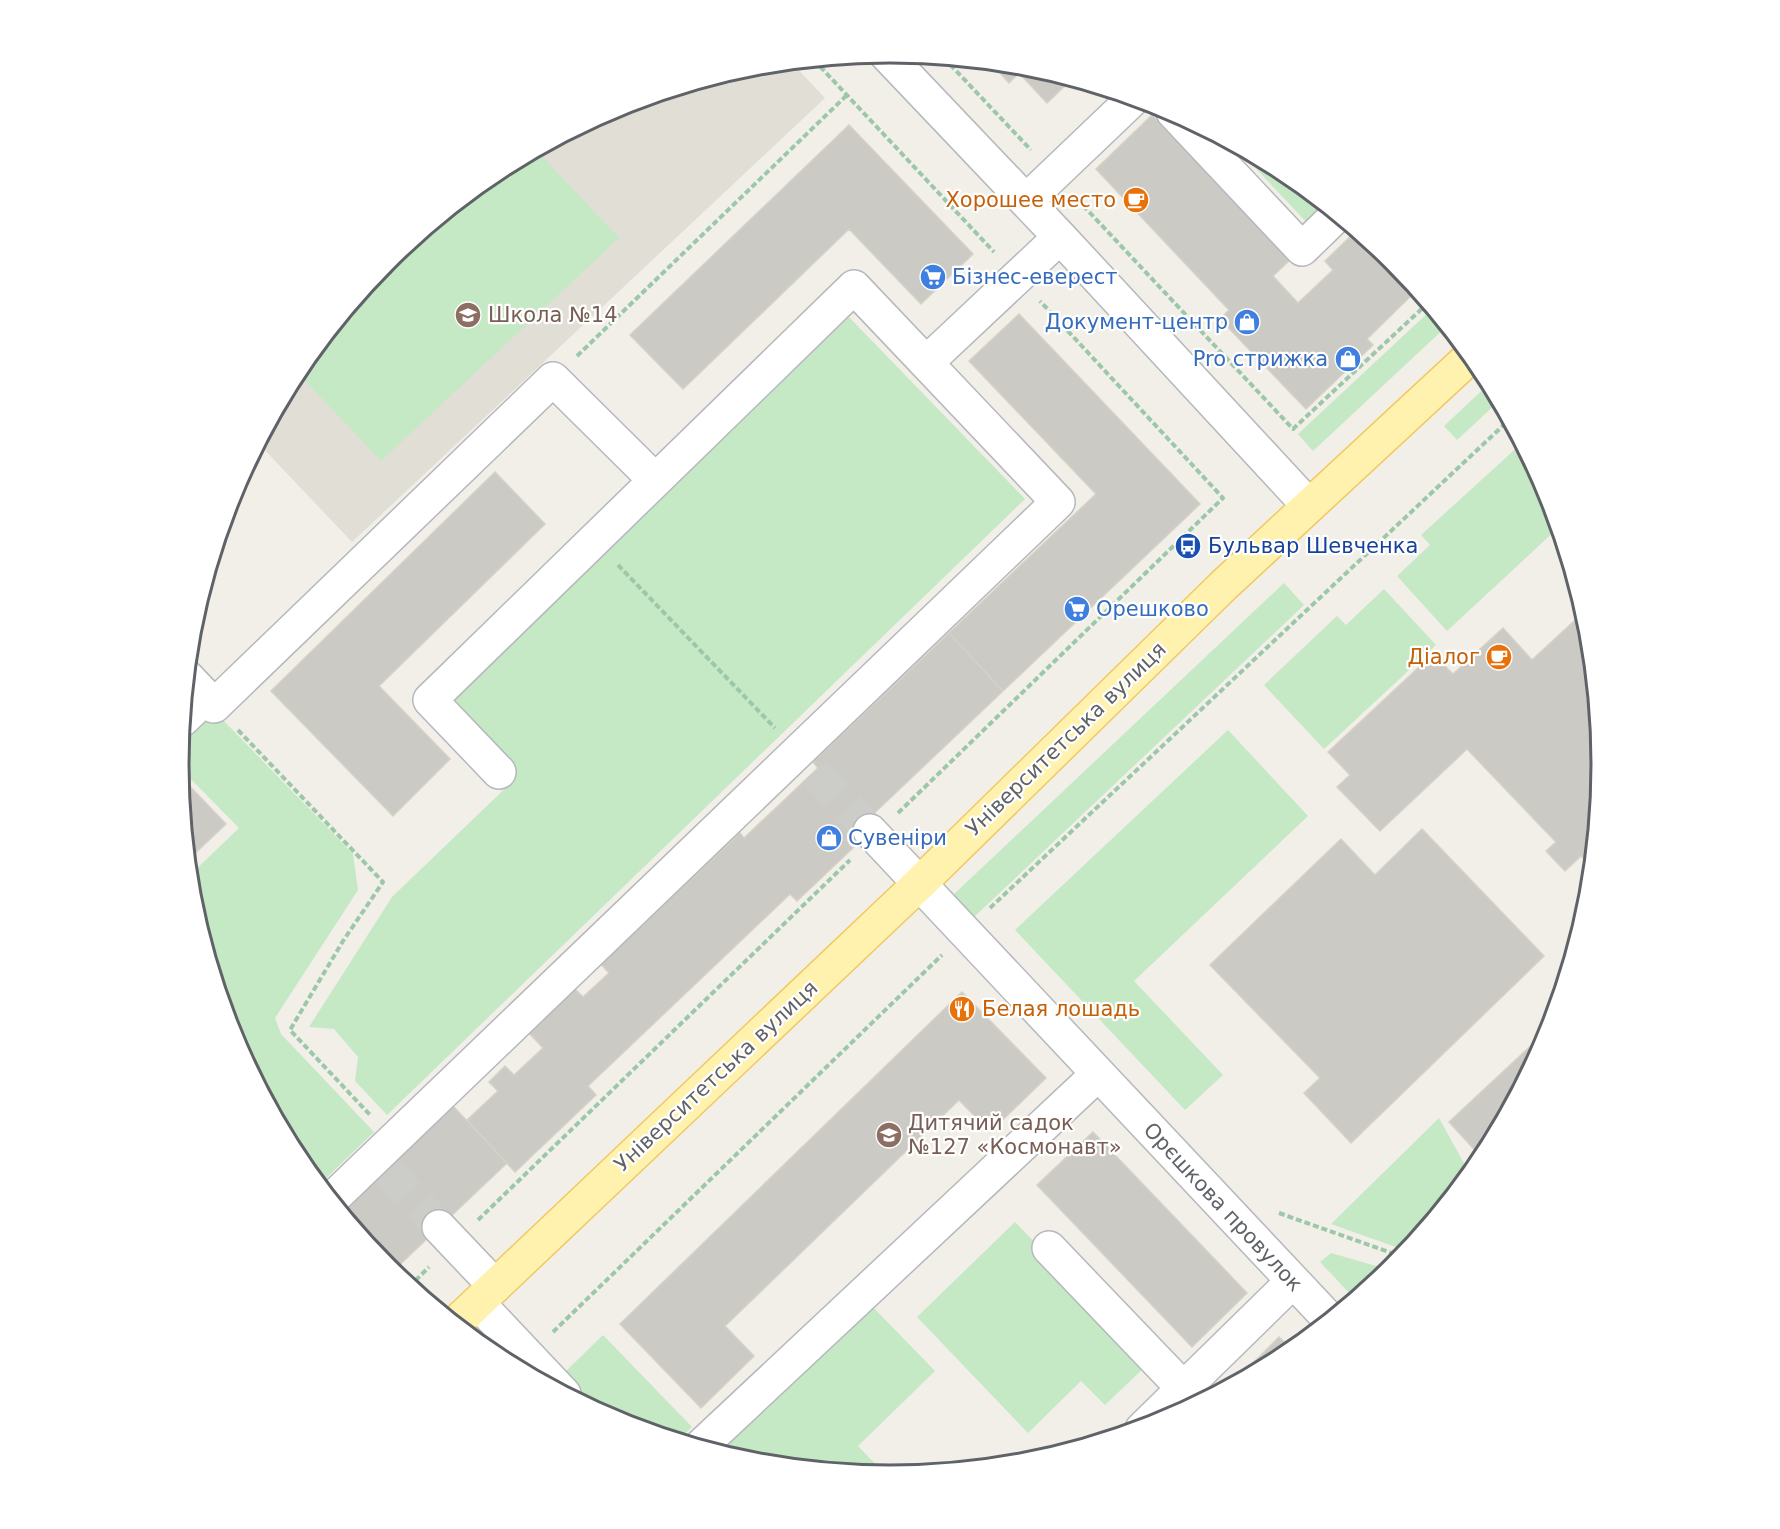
<svg xmlns="http://www.w3.org/2000/svg" width="1780" height="1529" viewBox="0 0 1780 1529" font-family="'DejaVu Sans',sans-serif">
  <style>
    .education { fill: #e1ded6 }
    .green { fill: #c5e8c5 }
    .building { fill: #cccac5; stroke: #d6d1c6; stroke-width: 1.5 }
    .lines { fill: none; stroke-linecap: round; stroke-linejoin: round }
    .minor-tunnel { stroke: #ccccc8; stroke-width: 33; stroke-dasharray: 33 16; stroke-linecap: butt }
    .minor-casing { stroke: #b5b8bc; stroke-width: 36 }
    .major-casing { stroke: #f2c960; stroke-width: 36 }
    .path { stroke: #9cc7a9; stroke-width: 4; stroke-dasharray: 6 3; stroke-linecap: butt }
    .minor { stroke: #fff; stroke-width: 33 }
    .major { stroke: #fff2af; stroke-width: 33 }
    .labels { text-anchor: middle; stroke-width: 4.5; stroke-linejoin: round; paint-order: stroke }
    .food-label { font-size: 21px; fill: #c56008; stroke: #fff; text-anchor: end }
    .shop-label { font-size: 21px; fill: #366cbe; stroke: #fff; text-anchor: start }
    .education-label { font-size: 21px; fill: #785e54; stroke: #fff; text-anchor: start }
    .transit-label { font-size: 21px; fill: #164399; stroke: #fff; text-anchor: start }
    .street-label { font-size: 21px; fill: #5f6368; stroke: #fff }
    .rim { fill: none; stroke: #5f6368; stroke-width: 3 }
  </style>
  <rect width="100%" height="100%" fill="#f1efe8"/>
  <path class="education" d="M 791,62 L 825,98 L 352,542 L 258,443 L 298,369 L 387,261 L 495,172 L 618,107 L 751,66 Z"/>
  <path class="green" d="M 1234,145 L 1286,173 L 1328,207 L 1309,225 Z
    M 536,150 L 619,238 L 381,461 L 297,372 L 387,261 L 495,172 Z
    M 1432,309 L 1447,326 L 1313,451 L 1298,434 Z
    M 849,317 L 1025,499 L 387,1115 L 355,1081 L 358,1057 L 334,1029 L 309,1027 L 392,897 L 514,780 L 445,709 Z
    M 1490,383 L 1499,401 L 1457,440 L 1444,426 Z
    M 1522,443 L 1548,492 L 1559,527 L 1447,631 L 1397,576 L 1430,545 L 1421,535 Z
    M 1284,583 L 1304,605 L 973,918 L 952,896 Z
    M 1384,589 L 1436,645 L 1324,749 L 1264,685 L 1337,616 L 1346,625 Z
    M 186,682 L 353,854 L 358,890 L 275,1018 L 281,1034 L 374,1132 L 319,1185 L 298,1160 L 232,1037 L 192,903 L 189,876 L 239,828 L 178,766 Z
    M 1228,730 L 1308,816 L 1134,981 L 1223,1075 L 1185,1110 L 1015,930 Z
    M 1439,1118 L 1466,1167 L 1458,1176 L 1464,1182 L 1407,1251 L 1331,1224 Z
    M 1015,1222 L 1150,1362 L 1105,1405 L 1081,1381 L 1028,1433 L 917,1317 Z
    M 1331,1253 L 1390,1270 L 1355,1299 L 1320,1262 Z
    M 867,1301 L 935,1371 L 858,1446 L 887,1476 L 751,1463 L 712,1451 Z
    M 603,1335 L 692,1427 L 678,1441 L 617,1422 L 597,1411 L 562,1375 Z"/>
  <path class="building" d="M 990,62 L 1029,66 L 1072,79 L 1047,103 L 1019,73 L 1009,83 Z
    M 1152,115 L 1290,260 L 1273,276 L 1298,303 L 1333,270 L 1325,261 L 1356,231 L 1394,261 L 1417,290 L 1367,339 L 1373,345 L 1306,409 L 1220,319 L 1229,310 L 1096,169 Z
    M 849,125 L 973,254 L 921,304 L 849,229 L 683,389 L 630,335 Z
    M 1019,314 L 1200,504 L 1003,691 L 949,633 L 1096,494 L 969,361 Z
    M 495,472 L 545,524 L 379,686 L 450,759 L 393,816 L 271,691 Z
    M 1584,612 L 1588,626 L 1602,765 L 1592,867 L 1581,856 L 1565,871 L 1546,851 L 1556,842 L 1467,749 L 1380,831 L 1337,787 L 1350,775 L 1328,752 L 1433,654 L 1453,674 L 1503,628 L 1532,660 Z
    M 949,633 L 1003,691 L 867,820 L 874,828 L 797,901 L 790,894 L 588,1086 L 596,1095 L 515,1172 L 467,1120 L 498,1091 L 489,1082 L 505,1066 L 514,1075 L 543,1048 L 529,1033 L 575,989 L 583,997 L 609,973 L 601,964 L 740,833 L 744,838 L 818,768 L 813,762 Z
    M 179,775 L 226,824 L 187,861 Z
    M 1422,829 L 1544,956 L 1351,1143 L 1304,1093 L 1320,1078 L 1210,965 L 1341,839 L 1375,875 Z
    M 962,992 L 1046,1078 L 990,1132 L 959,1100 L 725,1326 L 754,1356 L 701,1408 L 620,1324 Z
    M 1550,1028 L 1548,1037 L 1483,1159 L 1449,1122 Z
    M 453,1106 L 507,1163 L 392,1272 L 341,1212 Z
    M 1093,1132 L 1247,1293 L 1192,1347 L 1037,1185 Z
    M 1279,1337 L 1293,1350 L 1285,1357 L 1229,1387 Z"/>
  <g class="lines">
    <path class="minor-tunnel" d="M 814,772 L 870,831
      M 386,1170 L 439,1227"/>
    <defs>
      <path id="minor" d="M 885,53 L 1060,237 L 1309,506
        M 1173,112 L 1302,249 L 1337,215
        M 1026,201 L 1134,98
        M 927,362 L 1060,237
        M 214,706 L 553,379 L 655,480
        M 182,720 L 206,697 L 187,677
        M 870,831 L 1330,1320
        M 331,1200 L 1058,502 L 854,287 L 430,700 L 499,772
        M 439,1227 L 495,1286
        M 1049,1248 L 1183,1388
        M 478,1303 L 564,1394
        M 1142,1429 L 1293,1281
        M 700,1447 L 1098,1074"/>
      <path id="major" d="M 455,1324 L 919,884 L 1224,585 L 1471,356"/>
    </defs>
    <use href="#minor" class="minor-casing"/>
    <use href="#major" class="major-casing"/>
    <path class="path" d="M 944,58 L 1031,150
      M 814,60 L 994,252
      M 1077,199 L 1293,429 L 1428,303
      M 577,356 L 847,95
      M 618,565 L 775,728
      M 238,730 L 383,882 L 343,941 L 290,1030 L 371,1116
      M 898,813 L 1223,498 L 1040,301
      M 990,908 L 1509,420
      M 1279,1213 L 1403,1257
      M 478,1220 L 850,860
      M 409,1287 L 429,1267
      M 553,1332 L 942,955
      M 744,1452 L 755,1463"/>
    <use href="#minor" class="minor"/>
    <use href="#major" class="major"/>
  </g>
  <defs>
    <symbol id="cafe-disc" viewBox="-11 -11 22 22"><circle r="9.5" fill="#e8710a" stroke="#fff"/><path d="M-5.5-4.5H6V0H3Q3 3.5 0 3.5H-2.5Q-5.5 3.5-5.5 0ZM3-3.2v2h1.7v-2ZM-6 4.5H4V6H-6Z" fill="#fff"/></symbol>
    <symbol id="supermarket-disc" viewBox="-11 -11 22 22"><circle r="9.5" fill="#3f7fe0" stroke="#fff"/><path d="M-6-5.5h2.5l.6 2H6L4.5 2H-2.5L-4.4-4H-6ZM-1.5 3.2a1.3 1.3 0 1 0 .1 0ZM3 3.2a1.3 1.3 0 1 0 .1 0Z" fill="#fff"/></symbol>
    <symbol id="school-disc" viewBox="-11 -11 22 22"><circle r="9.5" fill="#8d6e63" stroke="#fff"/><path d="M0-5L7-2L0 1L-7-2ZM-4 1L0 2.5L4 1V4Q0 6-4 4Z" fill="#fff"/></symbol>
    <symbol id="shop-disc" viewBox="-11 -11 22 22"><circle r="9.5" fill="#3f7fe0" stroke="#fff"/><path d="M-5-2.5h2.3a2.7 3.5 0 0 1 5.4 0H5L5.5 6h-11ZM-1.5-2.5h3a1.5 2.3 0 0 0-3 0Z" fill="#fff"/></symbol>
    <symbol id="bus-disc" viewBox="-11 -11 22 22"><circle r="9.5" fill="#1a4fb4" stroke="#fff"/><path d="M-5-6H5V4H4V6H2V4H-2V6H-4V4H-5ZM-3.5-4V0h7V-4ZM-3.5 1.2v1.5H-2V1.2ZM2 1.2v1.5H3.5V1.2Z" fill="#fff"/></symbol>
    <symbol id="restaurant-disc" viewBox="-11 -11 22 22"><circle r="9.5" fill="#e8710a" stroke="#fff"/><path d="M-5-6h1v4h1v-4h1v4h1v-4h1v5L-1.5 .5V6h-2V.5L-5-1ZM5-6V6H3V1.5H1.5Q1.5-4 5-6Z" fill="#fff"/></symbol>
  </defs>
  <g fill-rule="evenodd">
    <use href="#cafe-disc" x="1121" y="185" width="30" height="30"/>
    <use href="#supermarket-disc" x="918" y="262" width="30" height="30"/>
    <use href="#school-disc" x="453" y="300" width="30" height="30"/>
    <use href="#shop-disc" x="1232" y="307" width="30" height="30"/>
    <use href="#shop-disc" x="1333" y="344" width="30" height="30"/>
    <use href="#bus-disc" x="1173" y="531" width="30" height="30"/>
    <use href="#supermarket-disc" x="1062" y="594" width="30" height="30"/>
    <use href="#cafe-disc" x="1484" y="642" width="30" height="30"/>
    <use href="#shop-disc" x="814" y="823" width="30" height="30"/>
    <use href="#restaurant-disc" x="947" y="994" width="30" height="30"/>
    <use href="#school-disc" x="874" y="1120" width="30" height="30"/>
  </g>
  <g class="labels">
    <g class="food-label">
      <text x="1116" y="207">Хорошее место</text>
      <text x="1480" y="664">Діалог</text>
      <text x="982" y="1016" text-anchor="start">Белая лошадь</text>
    </g>
    <g class="shop-label">
      <text x="952" y="284">Бізнес-еверест</text>
      <text x="1228" y="329" text-anchor="end">Документ-центр</text>
      <text x="1328" y="366" text-anchor="end">Pro стрижка</text>
      <text x="1096" y="616">Орешково</text>
      <text x="848" y="845">Сувеніри</text>
    </g>
    <g class="education-label">
      <text x="488" y="322">Школа №14</text>
      <text x="908" y="1130">Дитячий садок<tspan x="908" dy="24">№127 «Космонавт»</tspan></text>
    </g>
    <g class="transit-label">
      <text x="1208" y="553">Бульвар Шевченка</text>
    </g>
    <g class="street-label">
      <text transform="translate(1066 739) rotate(-44)" y="7">Університетська вулиця</text>
      <text transform="translate(716 1076) rotate(-43)" y="7">Університетська вулиця</text>
      <text transform="translate(1223 1207) rotate(47)" y="7">Орєшкова провулок</text>
    </g>
  </g>
  <path d="M0 0H1780V1529H0ZM189 764a701 701 0 1 1 1402 0a701 701 0 1 1-1402 0Z" fill="#fff" fill-rule="evenodd"/>
  <path class="rim" d="M189 764a701 701 0 1 1 1402 0a701 701 0 1 1-1402 0Z"/>
</svg>
